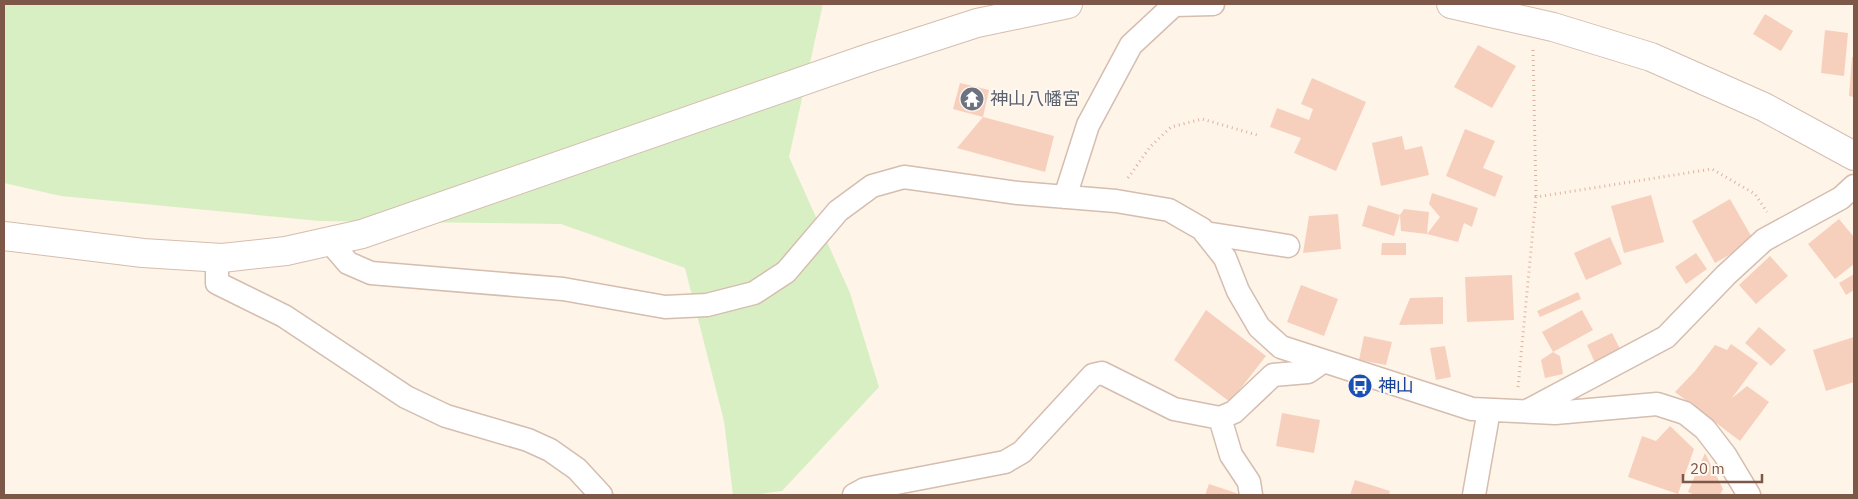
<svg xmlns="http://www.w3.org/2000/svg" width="1858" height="499" viewBox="0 0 1858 499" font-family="'IBM Plex Sans','Noto Sans JP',sans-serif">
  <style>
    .green { fill: #d8efc4 }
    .building { fill: #f7d0bd }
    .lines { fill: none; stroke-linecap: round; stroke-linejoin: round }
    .minor-casing { stroke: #d5bdaf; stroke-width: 25 }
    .tertiary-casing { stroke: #d5bdaf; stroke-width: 30 }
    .path { stroke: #ddb39f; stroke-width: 3; stroke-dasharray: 1 4; stroke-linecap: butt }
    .minor { stroke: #fff; stroke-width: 22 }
    .tertiary { stroke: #fff; stroke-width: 28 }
    .labels { text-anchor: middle; stroke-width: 4; stroke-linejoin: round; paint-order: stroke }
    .worship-label { font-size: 18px; fill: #5b616d; stroke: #fff8f1; text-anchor: start }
    .transit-label { font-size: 18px; fill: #164399; stroke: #fff8f1; text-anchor: start }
  </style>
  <rect width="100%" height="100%" fill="#fef4e8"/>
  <path class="green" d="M 4,4 L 823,4 L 789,157 L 850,293 L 879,387 L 782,491 L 752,495 L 733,495 L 724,421 L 685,268 L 561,224 L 320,221 L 61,196 L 4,183 Z"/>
  <path class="building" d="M 1765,14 L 1793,31 L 1781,51 L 1753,34 Z
    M 1825,30 L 1848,33 L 1844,76 L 1821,73 Z
    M 1478,45 L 1516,66 L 1492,108 L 1454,87 Z
    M 1852,57 L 1854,57 L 1854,97 L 1849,96 Z
    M 1312,78 L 1366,102 L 1336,171 L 1294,153 L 1301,138 L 1270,127 L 1277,108 L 1309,120 L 1313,109 L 1301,104 Z
    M 960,83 L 989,90 L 983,117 L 953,109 Z
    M 983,117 L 1054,136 L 1045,172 L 957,148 Z
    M 1465,129 L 1495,141 L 1483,168 L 1503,176 L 1495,197 L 1446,176 Z
    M 1402,136 L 1405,150 L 1422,146 L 1429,175 L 1381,186 L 1372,143 Z
    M 1432,193 L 1478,208 L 1472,227 L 1464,223 L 1458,242 L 1427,234 L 1440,217 L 1429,204 Z
    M 1651,195 L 1664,242 L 1624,253 L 1611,206 Z
    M 1730,199 L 1754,241 L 1715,263 L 1692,221 Z
    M 1368,205 L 1400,215 L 1404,209 L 1429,212 L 1427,234 L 1401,231 L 1400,215 L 1394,236 L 1362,226 Z
    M 1338,214 L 1341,249 L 1303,253 L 1309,216 Z
    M 1839,219 L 1854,237 L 1854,264 L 1835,279 L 1808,244 Z
    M 1610,237 L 1622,264 L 1586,280 L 1574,253 Z
    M 1382,243 L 1406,243 L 1406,255 L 1381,255 Z
    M 1696,253 L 1707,269 L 1686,284 L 1675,267 Z
    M 1770,256 L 1788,276 L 1756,304 L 1739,285 Z
    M 1854,274 L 1854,290 L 1846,295 L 1839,283 Z
    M 1512,275 L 1514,320 L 1467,322 L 1465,277 Z
    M 1301,285 L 1338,299 L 1324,336 L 1287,322 Z
    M 1578,292 L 1581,299 L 1540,317 L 1537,311 Z
    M 1443,297 L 1443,324 L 1399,325 L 1410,298 Z
    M 1206,310 L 1266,356 L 1230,402 L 1174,360 Z
    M 1582,310 L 1593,330 L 1553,352 L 1542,332 Z
    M 1759,327 L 1786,350 L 1771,366 L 1745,343 Z
    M 1612,333 L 1622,353 L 1596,365 L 1587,345 Z
    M 1364,336 L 1392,342 L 1386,365 L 1359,360 Z
    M 1854,337 L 1854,382 L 1826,391 L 1813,350 Z
    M 1731,344 L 1758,363 L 1732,398 L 1747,386 L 1769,402 L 1740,441 L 1675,392 L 1695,371 L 1715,345 L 1727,350 Z
    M 1445,346 L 1451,377 L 1436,380 L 1430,348 Z
    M 1553,352 L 1560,356 L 1563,374 L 1545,378 L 1541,360 Z
    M 1282,413 L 1320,420 L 1314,453 L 1276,446 Z
    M 1670,426 L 1694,449 L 1678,494 L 1628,477 L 1642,436 L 1656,441 Z
    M 1705,453 L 1723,489 L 1720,495 L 1695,495 L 1688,492 Z
    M 1355,480 L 1390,491 L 1389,495 L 1350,495 Z
    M 1209,484 L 1242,495 L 1205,495 Z"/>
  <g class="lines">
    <defs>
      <path id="minor" d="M 1065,197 L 1088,125 L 1131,45 L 1174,5 L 1213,4
        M 1205,233 L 1288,246
        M 329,241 L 348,263 L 371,273 L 563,289 L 665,307 L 707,305 L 754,293 L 786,272 L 838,211 L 872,186 L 904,177 L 1018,193 L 1116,201 L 1169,210 L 1202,229 L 1225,258 L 1238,291 L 1259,327 L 1281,347 L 1472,409 L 1555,413 L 1657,404 L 1685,413 L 1705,429 L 1725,455 L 1749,495
        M 217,258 L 217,283 L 284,316 L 406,397 L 446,416 L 528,440 L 550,450 L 577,469 L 601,495
        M 1527,411 L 1666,337 L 1726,275 L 1764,240 L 1841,198 L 1854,186
        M 1220,418 L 1231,455 L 1249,482 L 1251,495
        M 854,495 L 865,489 L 1005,462 L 1022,452 L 1093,375 L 1102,373 L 1174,409 L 1220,418 L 1234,412 L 1273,375 L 1308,372 L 1324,361
        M 1474,495 L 1489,410"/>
      <path id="tertiary" d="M 1451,4 L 1553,27 L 1651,57 L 1764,107 L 1854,156
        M 4,236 L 143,253 L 222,258 L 286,251 L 362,234 L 866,59 L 977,23 L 1068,4"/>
    </defs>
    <use href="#minor" class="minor-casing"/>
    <use href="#tertiary" class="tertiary-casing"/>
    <path class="path" d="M 1533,50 L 1536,197
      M 1128,178 L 1150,147 L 1171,127 L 1202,119 L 1257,135
      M 1518,387 L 1536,197 L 1712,169 L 1755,194 L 1767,212"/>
    <use href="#minor" class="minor"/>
    <use href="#tertiary" class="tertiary"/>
  </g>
  <defs>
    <symbol id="temple-disc" viewBox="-11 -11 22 22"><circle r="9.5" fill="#6b7280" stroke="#fff8f1"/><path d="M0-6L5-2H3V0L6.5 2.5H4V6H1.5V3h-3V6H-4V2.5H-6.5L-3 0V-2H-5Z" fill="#fff"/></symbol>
    <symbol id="bus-disc" viewBox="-11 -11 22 22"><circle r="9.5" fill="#1a4fb4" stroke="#fff8f1"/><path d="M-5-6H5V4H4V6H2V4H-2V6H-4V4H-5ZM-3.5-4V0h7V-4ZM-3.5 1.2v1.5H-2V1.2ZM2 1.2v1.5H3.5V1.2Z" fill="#fff"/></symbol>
  </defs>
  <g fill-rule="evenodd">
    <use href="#temple-disc" x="958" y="85" width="28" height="28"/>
    <use href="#bus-disc" x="1346" y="372" width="28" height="28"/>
  </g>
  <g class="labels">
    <g class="worship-label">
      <text x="990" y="105">神山八幡宮</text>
    </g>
    <g class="transit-label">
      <text x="1378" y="392">神山</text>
    </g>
  </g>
  <rect width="1858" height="499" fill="none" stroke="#7d5748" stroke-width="10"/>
  <path d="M1683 474v8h79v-8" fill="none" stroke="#7d5748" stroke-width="2.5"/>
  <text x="1690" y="474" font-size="15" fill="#7d5748" stroke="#fff8f1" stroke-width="4" paint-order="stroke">20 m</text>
</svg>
